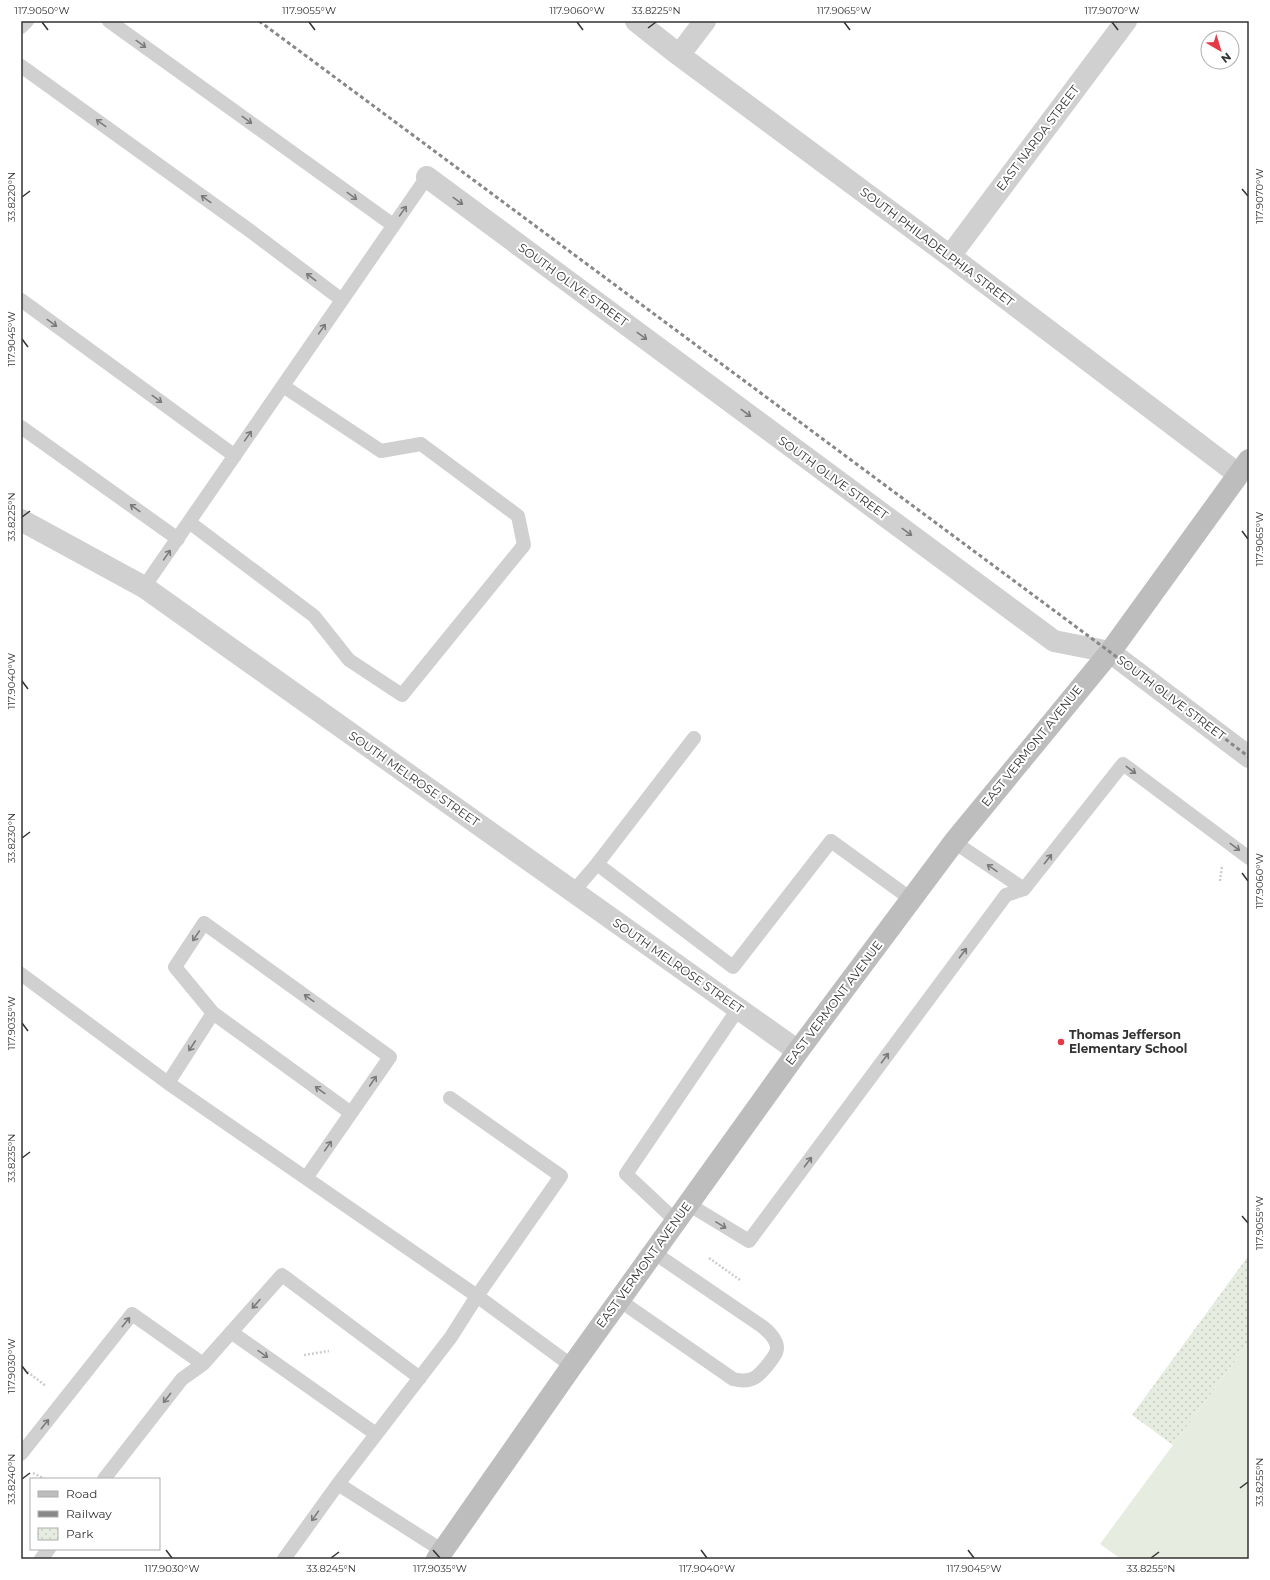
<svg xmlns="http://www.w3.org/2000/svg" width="1270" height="1580" viewBox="0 0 1270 1580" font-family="Montserrat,sans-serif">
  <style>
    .green { fill: #e6ecdf }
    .park { fill: url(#park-dots) }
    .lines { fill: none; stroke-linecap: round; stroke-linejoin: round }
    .path { stroke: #cdcdcd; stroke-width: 2.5; stroke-dasharray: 2 2; stroke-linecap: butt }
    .lane { stroke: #d0d0d0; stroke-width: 14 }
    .street { stroke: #d0d0d0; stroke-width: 22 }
    .secondary { stroke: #bdbdbd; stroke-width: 22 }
    .rail { stroke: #888; stroke-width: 3; stroke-dasharray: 4 3; stroke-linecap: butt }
    .oneway { stroke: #7a7a7a }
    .ticks { fill: none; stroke: #333; stroke-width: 1.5 }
    .poi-dot { fill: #e63946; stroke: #fff; stroke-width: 1.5 }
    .labels { text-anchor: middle; stroke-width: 4; stroke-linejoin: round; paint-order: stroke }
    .street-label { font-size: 12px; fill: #333; stroke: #fff }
    .poi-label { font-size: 12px; font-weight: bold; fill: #333; stroke: #fff; text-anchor: start }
    .neatline { fill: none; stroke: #333; stroke-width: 1.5 }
    .ticks-label { font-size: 10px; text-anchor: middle; fill: #333 }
  </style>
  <defs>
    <pattern id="park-dots" width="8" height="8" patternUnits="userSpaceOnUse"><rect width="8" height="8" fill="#e6ecdf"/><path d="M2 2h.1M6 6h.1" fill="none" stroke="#c6cbc0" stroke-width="1.8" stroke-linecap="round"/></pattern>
  </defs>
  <rect width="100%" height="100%" fill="#fff"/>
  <path class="green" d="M 1249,1342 L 1249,1559 L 1121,1559 L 1100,1544 Z"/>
  <path class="park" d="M 1249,1255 L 1249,1342 L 1173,1445 L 1132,1415 Z"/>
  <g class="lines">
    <path class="path" d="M 1220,881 L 1222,866
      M 709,1258 L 740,1280
      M 304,1355 L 329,1351
      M 21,1367 L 46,1386
      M 33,1473 L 45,1479"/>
    <path class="lane" d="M 109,21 L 393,225
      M 21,27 L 27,21
      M 21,66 L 249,230 L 342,300
      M 21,300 L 235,456
      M 21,427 L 178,539
      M 189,522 L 314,616 L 349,660 L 402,695 L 524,545 L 518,516 L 421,444 L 381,451 L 283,386
      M 144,587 L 427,177
      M 954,842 L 1024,889
      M 597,864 L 694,738
      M 573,892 L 597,864 L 733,967 L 831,841 L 911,899
      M 21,974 L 168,1083 L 477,1296 L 572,1366
      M 168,1083 L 213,1013
      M 306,1178 L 390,1057 L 204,923 L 175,967 L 213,1013 L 351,1113
      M 688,1204 L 749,1241 L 1006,895 L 1024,889 L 1123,764 L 1249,858
      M 676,1221 L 626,1174 L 738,1009
      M 619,1300 L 733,1379 C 753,1384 759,1376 770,1362 C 773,1357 777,1354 777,1348 C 777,1340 769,1332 763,1327 L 653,1252
      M 231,1332 L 376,1434
      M 21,1454 L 132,1314 L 203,1364
      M 104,1479 L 182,1379 L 203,1364 L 282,1275 L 420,1378
      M 443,1551 L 338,1484 L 451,1337 L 477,1296 L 561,1176 L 450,1098
      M 41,1559 L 49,1549
      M 284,1559 L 338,1484"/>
    <path class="street" d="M 636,21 L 679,55 L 950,256 L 1238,474
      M 679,55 L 705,21
      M 427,177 L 1054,641 L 1110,652 L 1249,757
      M 950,256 L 1126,21
      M 21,520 L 144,587 L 798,1051"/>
    <path class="secondary" d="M 437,1559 L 572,1366 L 798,1051 L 954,842 L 1110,652 L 1249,460"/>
    <path class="rail" d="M 259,21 L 1110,652 L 1249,757"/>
  </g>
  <defs><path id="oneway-shaft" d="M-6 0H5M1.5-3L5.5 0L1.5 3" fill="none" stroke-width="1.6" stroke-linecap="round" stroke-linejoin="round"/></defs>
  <g class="oneway">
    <use href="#oneway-shaft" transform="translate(141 44) rotate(36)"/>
    <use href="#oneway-shaft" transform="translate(247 120) rotate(36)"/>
    <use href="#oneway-shaft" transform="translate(101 123) rotate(-144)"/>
    <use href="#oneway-shaft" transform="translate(352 196) rotate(36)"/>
    <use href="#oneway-shaft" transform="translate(206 199) rotate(-144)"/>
    <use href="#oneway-shaft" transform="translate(458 201) rotate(36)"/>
    <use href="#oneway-shaft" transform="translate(403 211) rotate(-55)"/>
    <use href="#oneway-shaft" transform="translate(311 277) rotate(-143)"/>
    <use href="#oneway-shaft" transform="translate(52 323) rotate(36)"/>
    <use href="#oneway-shaft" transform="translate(322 329) rotate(-55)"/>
    <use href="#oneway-shaft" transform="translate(642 336) rotate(36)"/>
    <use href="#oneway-shaft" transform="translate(157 399) rotate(36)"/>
    <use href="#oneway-shaft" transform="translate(746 413) rotate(36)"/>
    <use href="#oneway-shaft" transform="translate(248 436) rotate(-55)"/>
    <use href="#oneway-shaft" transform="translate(135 508) rotate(-144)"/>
    <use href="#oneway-shaft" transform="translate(907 532) rotate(36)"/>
    <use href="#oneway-shaft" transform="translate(167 555) rotate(-55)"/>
    <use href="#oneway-shaft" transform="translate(1131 770) rotate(37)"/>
    <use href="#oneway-shaft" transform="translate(1235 847) rotate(37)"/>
    <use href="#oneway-shaft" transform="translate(1048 859) rotate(-52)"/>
    <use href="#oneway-shaft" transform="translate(992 868) rotate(-145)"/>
    <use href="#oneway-shaft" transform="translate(196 936) rotate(124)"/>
    <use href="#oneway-shaft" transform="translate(963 953) rotate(-53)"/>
    <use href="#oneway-shaft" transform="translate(309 998) rotate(-144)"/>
    <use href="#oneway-shaft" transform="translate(192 1046) rotate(123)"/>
    <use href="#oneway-shaft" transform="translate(885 1058) rotate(-53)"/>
    <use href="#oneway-shaft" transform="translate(373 1081) rotate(-56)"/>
    <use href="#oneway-shaft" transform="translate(320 1090) rotate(-144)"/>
    <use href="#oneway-shaft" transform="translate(328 1146) rotate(-55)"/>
    <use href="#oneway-shaft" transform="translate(808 1162) rotate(-53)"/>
    <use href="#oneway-shaft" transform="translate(721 1225) rotate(32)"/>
    <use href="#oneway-shaft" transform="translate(256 1304) rotate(132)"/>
    <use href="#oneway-shaft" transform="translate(126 1322) rotate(-51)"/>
    <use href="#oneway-shaft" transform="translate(263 1354) rotate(35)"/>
    <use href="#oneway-shaft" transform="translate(167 1398) rotate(128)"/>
    <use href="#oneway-shaft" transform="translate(45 1424) rotate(-51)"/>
    <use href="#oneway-shaft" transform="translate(315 1516) rotate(125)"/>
  </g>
  <path class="ticks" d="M 42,22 L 48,30M 309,22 L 315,30M 577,22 L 583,30M 844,22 L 850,30M 1112,22 L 1118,30M 648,28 L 656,22M 1242,189 L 1248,196M 22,197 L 30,191M 22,339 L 28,347M 22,517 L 30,511M 1242,531 L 1248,539M 22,681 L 28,689M 22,838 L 30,832M 1242,873 L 1248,881M 22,1023 L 28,1031M 22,1158 L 30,1152M 1242,1216 L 1248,1223M 22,1366 L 28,1374M 22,1479 L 30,1473M 1240,1488 L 1248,1482M 166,1550 L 172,1558M 433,1550 L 440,1558M 701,1550 L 707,1558M 968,1550 L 974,1558M 331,1558 L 339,1552M 1151,1558 L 1159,1552"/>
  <circle class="poi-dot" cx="1061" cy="1042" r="4"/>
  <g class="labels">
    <g class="street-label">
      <text transform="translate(1038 138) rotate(-53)" y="4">EAST NARDA STREET</text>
      <text transform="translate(937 247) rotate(37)" y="4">SOUTH PHILADELPHIA STREET</text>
      <text transform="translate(573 285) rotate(36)" y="4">SOUTH OLIVE STREET</text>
      <text transform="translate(833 478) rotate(36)" y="4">SOUTH OLIVE STREET</text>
      <text transform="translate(1171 698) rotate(37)" y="4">SOUTH OLIVE STREET</text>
      <text transform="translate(1032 746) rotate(-51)" y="4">EAST VERMONT AVENUE</text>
      <text transform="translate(414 779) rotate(35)" y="4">SOUTH MELROSE STREET</text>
      <text transform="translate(678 966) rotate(35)" y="4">SOUTH MELROSE STREET</text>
      <text transform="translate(834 1003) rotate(-53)" y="4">EAST VERMONT AVENUE</text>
      <text transform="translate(644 1265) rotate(-54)" y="4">EAST VERMONT AVENUE</text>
    </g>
    <g class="poi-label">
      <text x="1069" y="1039">Thomas Jefferson<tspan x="1069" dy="14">Elementary School</tspan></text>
    </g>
  </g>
  <rect width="1270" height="1580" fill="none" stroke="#ffffff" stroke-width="44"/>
  <rect x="30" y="1478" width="130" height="72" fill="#ffffff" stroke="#adadad"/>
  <rect x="38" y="1491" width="20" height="6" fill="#bdbdbd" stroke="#adadad"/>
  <text x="66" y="1498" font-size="12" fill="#333333">Road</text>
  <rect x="38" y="1511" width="20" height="6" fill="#888888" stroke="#adadad"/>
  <text x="66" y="1518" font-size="12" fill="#333333">Railway</text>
  <rect x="38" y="1528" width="20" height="12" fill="url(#park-dots)" stroke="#adadad"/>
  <text x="66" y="1538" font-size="12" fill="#333333">Park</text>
  <g transform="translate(1220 50) rotate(142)"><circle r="19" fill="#ffffff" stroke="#adadad"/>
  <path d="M0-3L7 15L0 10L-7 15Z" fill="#e63946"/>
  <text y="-6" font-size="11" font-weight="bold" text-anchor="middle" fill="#333333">N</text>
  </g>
  <rect x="22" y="22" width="1226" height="1536" class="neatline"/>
  <g class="ticks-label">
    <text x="42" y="14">117.9050°W</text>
    <text x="309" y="14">117.9055°W</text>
    <text x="577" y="14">117.9060°W</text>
    <text x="656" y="14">33.8225°N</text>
    <text x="844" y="14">117.9065°W</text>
    <text x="1112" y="14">117.9070°W</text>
    <text transform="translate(1259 196) rotate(-90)" y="4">117.9070°W</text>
    <text transform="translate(11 197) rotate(-90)" y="4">33.8220°N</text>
    <text transform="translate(11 339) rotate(-90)" y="4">117.9045°W</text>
    <text transform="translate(11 517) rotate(-90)" y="4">33.8225°N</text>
    <text transform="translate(1259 539) rotate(-90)" y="4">117.9065°W</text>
    <text transform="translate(11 681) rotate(-90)" y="4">117.9040°W</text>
    <text transform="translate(11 838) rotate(-90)" y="4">33.8230°N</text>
    <text transform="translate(1259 881) rotate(-90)" y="4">117.9060°W</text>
    <text transform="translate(11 1023) rotate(-90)" y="4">117.9035°W</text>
    <text transform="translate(11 1158) rotate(-90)" y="4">33.8235°N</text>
    <text transform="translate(1259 1223) rotate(-90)" y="4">117.9055°W</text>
    <text transform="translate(11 1366) rotate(-90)" y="4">117.9030°W</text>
    <text transform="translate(11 1479) rotate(-90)" y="4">33.8240°N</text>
    <text transform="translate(1259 1482) rotate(-90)" y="4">33.8255°N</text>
    <text x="172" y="1572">117.9030°W</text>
    <text x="331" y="1572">33.8245°N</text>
    <text x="440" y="1572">117.9035°W</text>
    <text x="707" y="1572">117.9040°W</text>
    <text x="974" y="1572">117.9045°W</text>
    <text x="1151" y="1572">33.8255°N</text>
  </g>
</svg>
